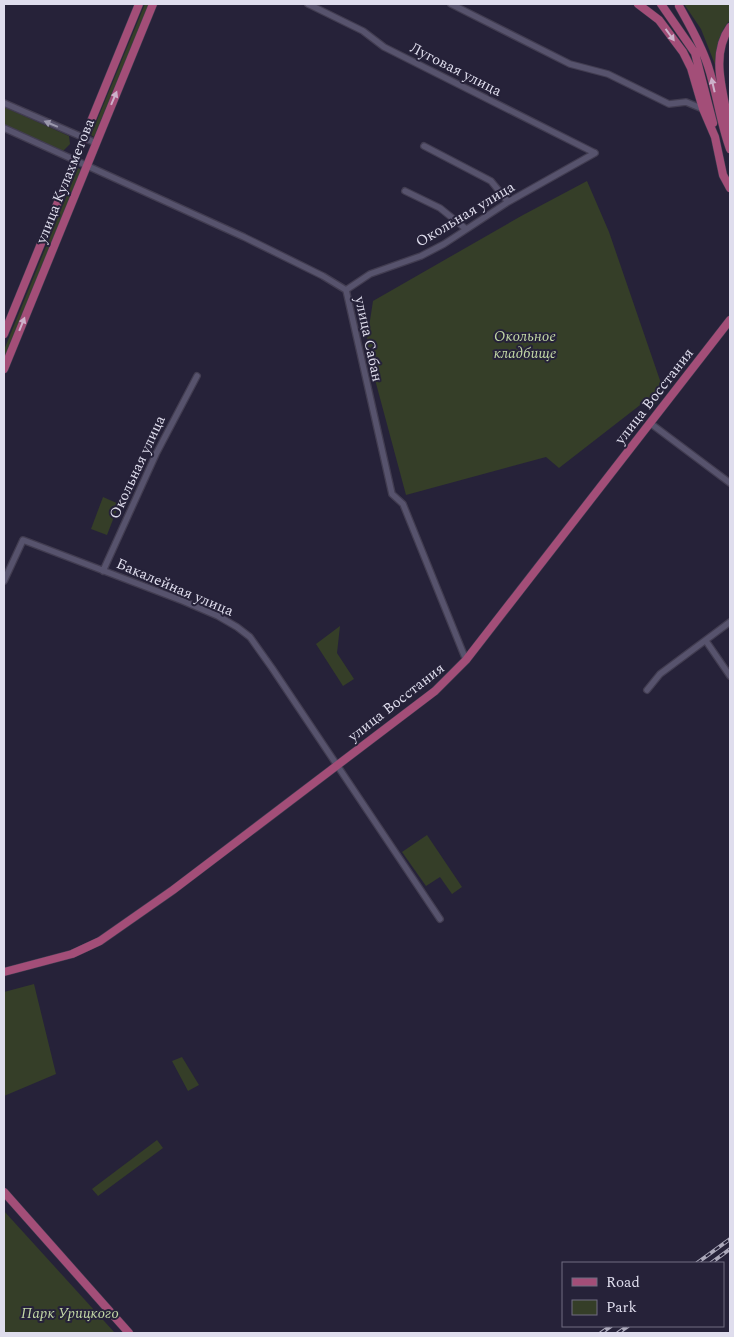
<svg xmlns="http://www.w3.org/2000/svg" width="734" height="1337" viewBox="0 0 734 1337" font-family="Spectral,serif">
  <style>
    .green { fill: #353e28 }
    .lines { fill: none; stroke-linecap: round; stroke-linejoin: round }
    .minor-casing { stroke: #423d51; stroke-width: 8 }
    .major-casing { stroke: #423d51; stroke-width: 9 }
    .minor { stroke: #57536d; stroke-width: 5.5 }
    .major { stroke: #a34e78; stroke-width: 8 }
    .rail-casing { stroke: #aba8ba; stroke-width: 4 }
    .rail { stroke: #262239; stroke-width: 2; stroke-dasharray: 5.5; stroke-linecap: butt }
    .oneway { fill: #cdb2ca }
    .oneway2 { fill: #9b98ad }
    .labels { text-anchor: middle; stroke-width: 4; stroke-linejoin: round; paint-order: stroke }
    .street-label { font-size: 15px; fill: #dfdded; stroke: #262239 }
    .park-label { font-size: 15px; font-style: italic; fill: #c2d7a5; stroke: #262239 }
  </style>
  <rect width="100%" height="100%" fill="#262239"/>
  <path class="green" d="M 145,4 L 149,4 L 94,137 L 91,135 Z
    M 684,4 L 730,4 L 730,20 C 718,33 716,50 716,67 L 701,29 Z
    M 4,107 L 69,136 L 70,144 L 63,151 L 4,125 Z
    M 78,168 L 82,170 L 4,362 L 4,350 Z
    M 587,181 L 609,232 L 664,392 L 653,407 L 644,402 L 559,468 L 546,457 L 406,495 L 366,346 L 373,301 L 523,215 Z
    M 103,497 L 119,504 L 107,535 L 91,529 Z
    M 340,626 L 337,653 L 354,679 L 343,686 L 316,644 Z
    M 427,835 L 462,887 L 452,894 L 440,877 L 426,886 L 402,852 Z
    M 34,984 L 56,1074 L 4,1096 L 4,992 Z
    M 182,1057 L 199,1085 L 188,1091 L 172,1061 Z
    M 157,1140 L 163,1148 L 98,1196 L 92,1189 Z
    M 4,1211 L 115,1333 L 4,1333 Z"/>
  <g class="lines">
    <defs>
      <path id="minor" d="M 308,4 L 363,31 L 384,47 L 595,153
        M 451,4 L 570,64 L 608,74 L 669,104 L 686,102 L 703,109
        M 4,103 L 96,143
        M 4,128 L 244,237 L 323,276 L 346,290 L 392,494 L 403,504 L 466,660
        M 424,146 L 491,181 L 508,202
        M 405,191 L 440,208 L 466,229
        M 346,290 L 370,274 L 421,256 L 444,244 L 508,202 L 595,153
        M 650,423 L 730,483
        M 103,571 L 156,454 L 197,376
        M 4,581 L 23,540 L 183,601 L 218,616 L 237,627 L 250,637 L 272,668 L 440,919
        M 706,641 L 730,676
        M 647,690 L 660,674 L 730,622"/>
      <path id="major" d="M 638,4 L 659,20 L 683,52 L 691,68 L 703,109 L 715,137 L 723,175 L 730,188
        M 661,4 L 695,53 L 713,123
        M 679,6 C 690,26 701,44 708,66 C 717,93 720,122 730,149
        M 730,27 C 707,59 728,102 730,136
        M 4,334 L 139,4
        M 4,369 L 153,4
        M 4,972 L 72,954 L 100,941 L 173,890 L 435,691 L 466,660 L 730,320
        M 4,1192 L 129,1333"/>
    </defs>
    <use href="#minor" class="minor-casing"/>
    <use href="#major" class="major-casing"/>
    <use href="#minor" class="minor"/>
    <use href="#major" class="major"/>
    <defs>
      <path id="rail" d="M 697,1263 L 730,1239
        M 711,1263 L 730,1249
        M 601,1333 L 611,1326
        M 618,1333 L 628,1326"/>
    </defs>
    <use href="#rail" class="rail-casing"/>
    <use href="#rail" class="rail"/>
  </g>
  <defs><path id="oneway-solid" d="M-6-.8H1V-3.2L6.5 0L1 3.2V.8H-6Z" transform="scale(1.25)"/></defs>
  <g class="oneway">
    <use href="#oneway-solid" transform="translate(670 35) rotate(54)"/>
    <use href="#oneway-solid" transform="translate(713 85) rotate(-103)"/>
    <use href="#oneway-solid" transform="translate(114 98) rotate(-67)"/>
    <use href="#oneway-solid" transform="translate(22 324) rotate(-68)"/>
  </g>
  <use class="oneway2" href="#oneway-solid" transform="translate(51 124) rotate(-157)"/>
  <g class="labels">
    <g class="street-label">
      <text transform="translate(456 69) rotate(27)" y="5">Луговая улица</text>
      <text transform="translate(65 181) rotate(-68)" y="5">улица Кулахметова</text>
      <text transform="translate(465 214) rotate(-31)" y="5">Окольная улица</text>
      <text transform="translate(369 339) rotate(78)" y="5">улица Сабан</text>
      <text transform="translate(654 396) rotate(-52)" y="5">улица Восстания</text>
      <text transform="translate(137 467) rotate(-65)" y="5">Окольная улица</text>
      <text transform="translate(175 587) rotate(23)" y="5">Бакалейная улица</text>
      <text transform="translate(396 702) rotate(-38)" y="5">улица Восстания</text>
    </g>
    <g class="park-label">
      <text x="525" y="341">Окольное<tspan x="525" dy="17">кладбище</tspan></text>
      <text x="70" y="1318">Парк Урицкого</text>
    </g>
  </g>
  <rect width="734" height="1337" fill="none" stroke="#dfdded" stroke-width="10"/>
  <rect x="562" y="1262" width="162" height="65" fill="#262239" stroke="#706d81"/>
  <rect x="572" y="1278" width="25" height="8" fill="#a34e78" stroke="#706d81"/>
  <text x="606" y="1287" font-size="15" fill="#dfdded">Road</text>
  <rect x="572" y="1300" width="25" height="15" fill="#353e28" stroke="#706d81"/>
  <text x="606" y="1312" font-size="15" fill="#dfdded">Park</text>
</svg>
